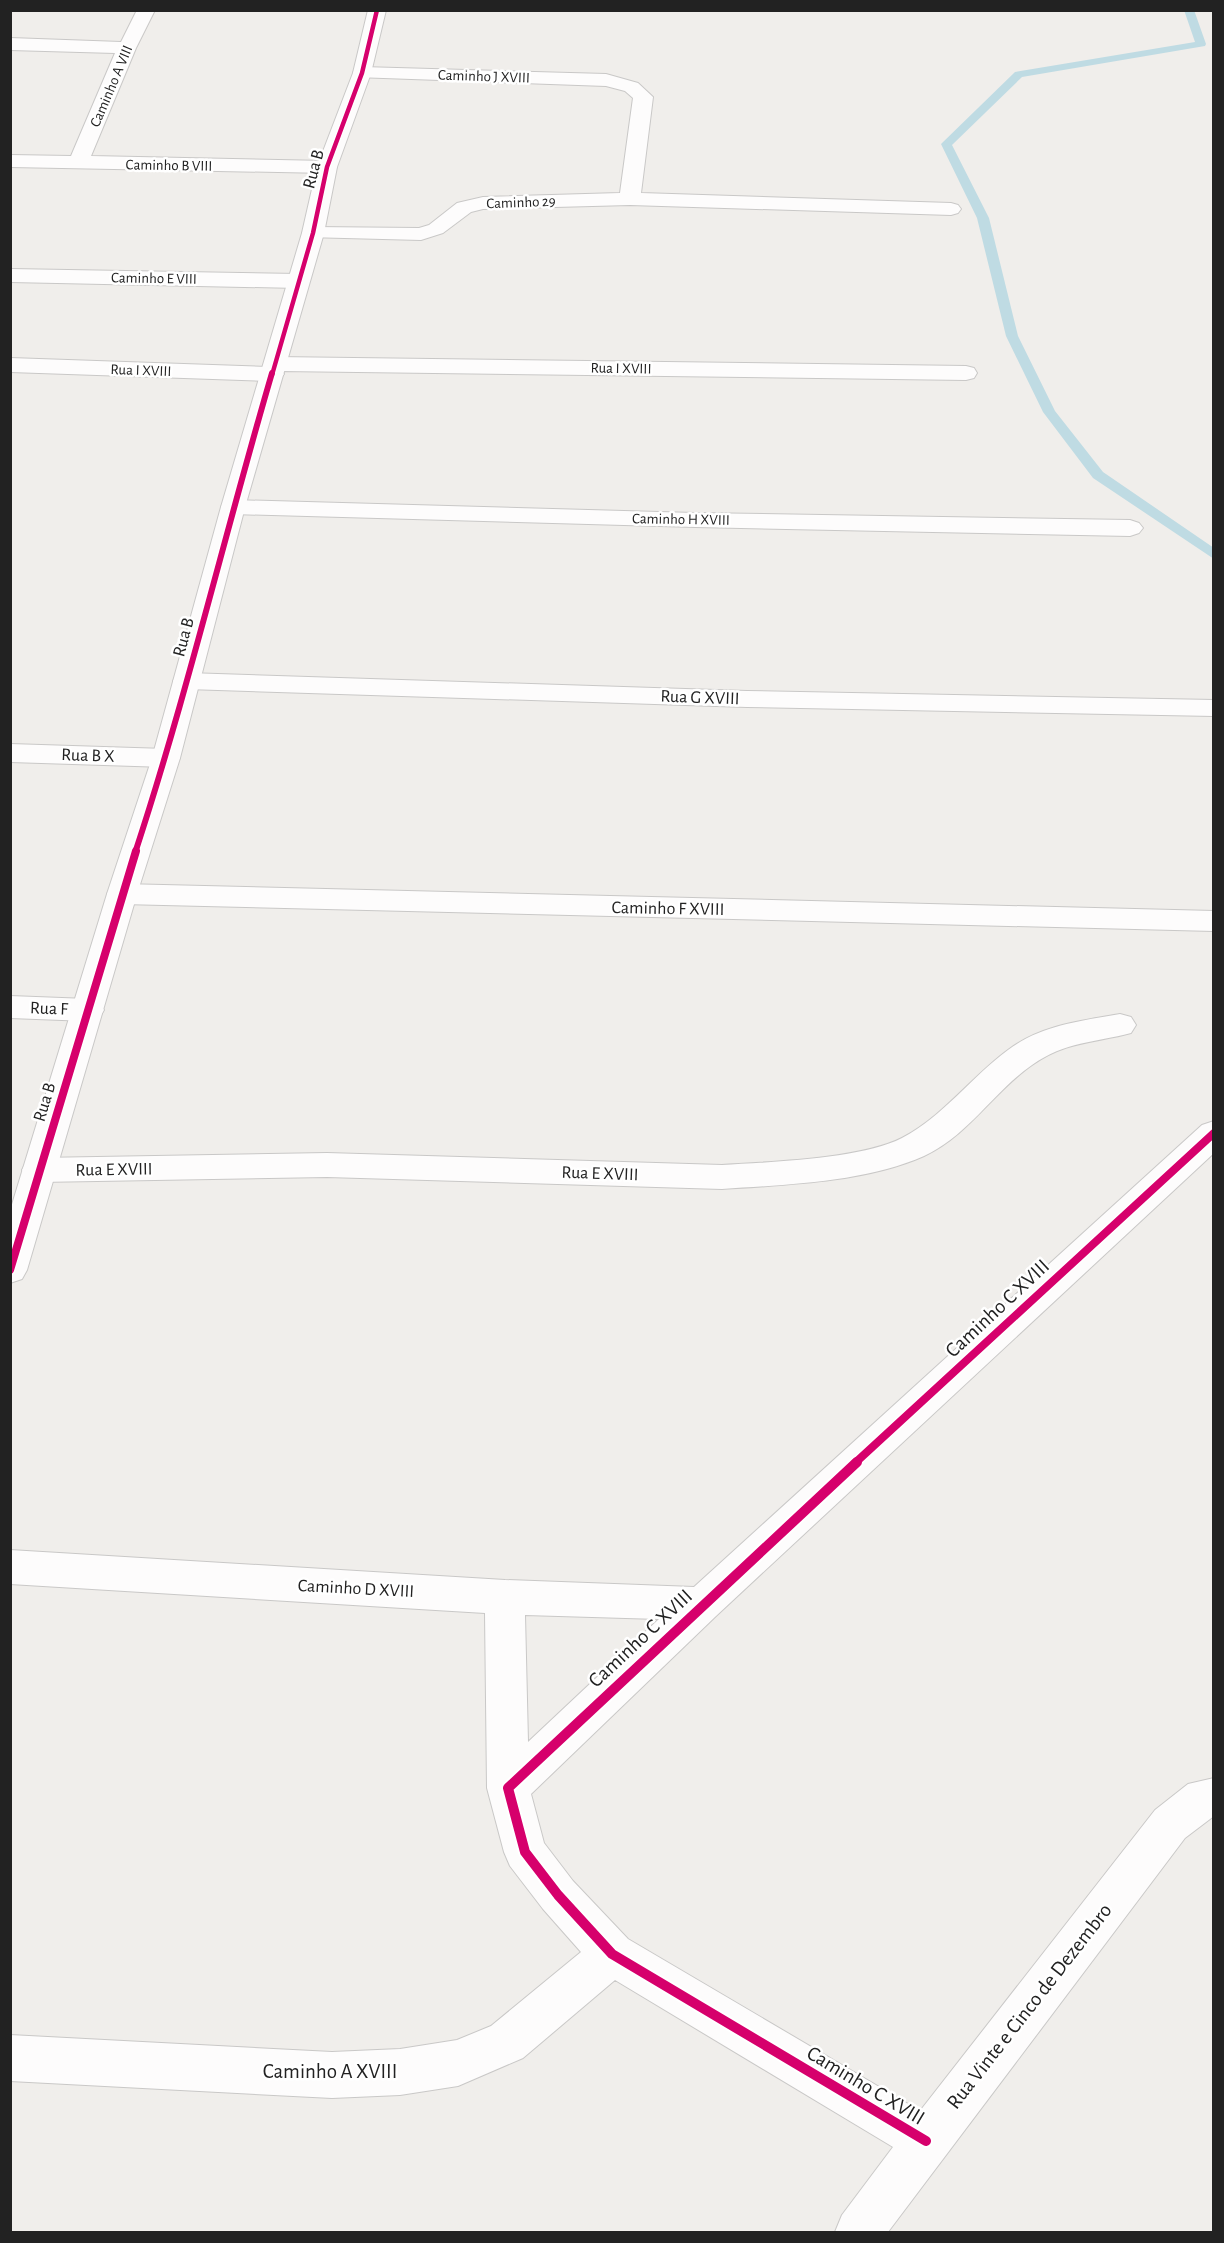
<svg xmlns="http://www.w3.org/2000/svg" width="1224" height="2243" viewBox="0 0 1224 2243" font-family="'Alegreya Sans',sans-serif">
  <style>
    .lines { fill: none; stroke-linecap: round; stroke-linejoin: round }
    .stream { fill: #bfdbe3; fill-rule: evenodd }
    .minor-casing { stroke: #c9c8c7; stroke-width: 2 }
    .tertiary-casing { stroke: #c9c8c7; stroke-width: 2 }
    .minor { fill: #fdfcfc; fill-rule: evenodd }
    .tertiary { fill: #fdfcfc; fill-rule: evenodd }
    .cycleway-far3-casing { stroke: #fff; stroke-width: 7 }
    .cycleway-far2-casing { stroke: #fff; stroke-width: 9 }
    .cycleway-far1-casing { stroke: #fff; stroke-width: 11 }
    .cycleway-casing { stroke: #fff; stroke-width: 14 }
    .cycleway-far3 { stroke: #d6006c; stroke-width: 4.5 }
    .cycleway-far2 { stroke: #d6006c; stroke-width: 6 }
    .cycleway-far1 { stroke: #d6006c; stroke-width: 8 }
    .cycleway { stroke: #d6006c; stroke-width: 10 }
    .labels { text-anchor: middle; stroke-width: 5; stroke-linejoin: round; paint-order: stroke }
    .far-street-label { font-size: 15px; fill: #222; stroke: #fff }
    .street-label { font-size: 18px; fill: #222; stroke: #fff }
    .near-street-label { font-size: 21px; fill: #222; stroke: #fff }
  </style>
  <rect width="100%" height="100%" fill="#f0eeeb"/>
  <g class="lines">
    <path class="stream" d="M 1184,10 L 1194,10 L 1206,44 L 1205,46 L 1022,77 L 952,145 L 989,218 L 1018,336 L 1055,411 L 1103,472 L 1214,548 L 1214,559 L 1093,478 L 1043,412 L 1006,336 L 977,218 L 941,144 L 1015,72 L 1195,42 Z"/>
    <defs>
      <path id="minor" d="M 137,10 L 155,10 L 136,48 L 91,156 L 327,161 L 334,163 L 337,167 L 334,171 L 327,173 L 10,167 L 10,155 L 71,156 L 115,53 L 10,50 L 10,38 L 121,42 Z
        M 362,67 L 606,74 L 638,83 L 653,97 L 641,193 L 951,203 L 958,205 L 961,209 L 958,213 L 951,215 L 630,205 L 483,209 L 471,212 L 443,233 L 421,240 L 306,237 L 302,233 L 306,229 L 313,227 L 419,228 L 429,225 L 457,203 L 483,197 L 620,193 L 633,98 L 625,91 L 606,86 L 355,77 L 353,73 L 355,69 Z
        M 10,269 L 298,274 L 306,276 L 309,281 L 306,286 L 298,288 L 10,282 Z
        M 276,357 L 966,366 L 974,368 L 977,373 L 974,378 L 966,380 L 281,371 L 284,374 L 280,379 L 272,381 L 10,372 L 10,358 L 267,367 L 265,364 L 268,359 Z
        M 233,500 L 695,513 L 1130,520 L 1139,523 L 1143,528 L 1139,533 L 1130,536 L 695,527 L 233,514 L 224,512 L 221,507 L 224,502 Z
        M 187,673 L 747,691 L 1214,700 L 1214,716 L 747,707 L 187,689 L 177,687 L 173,681 L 177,675 Z
        M 10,744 L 166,749 L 176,752 L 180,758 L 176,764 L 166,767 L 10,762 Z
        M 122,884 L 1214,911 L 1214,931 L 122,904 L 111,901 L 107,894 L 111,887 Z
        M 10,996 L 88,999 L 99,1002 L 104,1010 L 99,1018 L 88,1021 L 10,1018 Z
        M 1120,1014 L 1131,1017 L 1136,1025 L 1131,1033 C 1094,1043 1066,1041 1032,1065 C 994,1091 968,1136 924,1156 C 866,1182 785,1185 722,1189 L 327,1177 L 39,1182 L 27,1179 L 22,1170 L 27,1161 L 39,1158 L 327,1153 L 722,1165 C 770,1162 861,1159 902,1138 C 944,1116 971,1077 1008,1050 C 1041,1025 1081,1021 1120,1014 Z
        M 1214,1121 L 1214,1153 L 716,1616 L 531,1794 L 544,1843 L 573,1881 L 628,1939 L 920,2111 L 1155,1810 L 1188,1784 L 1214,1778 L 1214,1816 L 1185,1838 L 888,2232 L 835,2232 L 842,2215 L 893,2147 L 615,1980 L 523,2058 L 458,2086 L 400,2095 L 332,2098 L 10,2081 L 10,2035 L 332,2052 L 400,2049 L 457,2040 L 491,2026 L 581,1952 L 543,1909 L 510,1866 L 504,1852 L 487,1788 L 485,1613 L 10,1584 L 10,1550 L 505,1580 L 694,1587 L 1202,1125 ZM 525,1615 L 659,1619 L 528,1742 Z"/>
      <path id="tertiary" d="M 368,10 L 386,10 L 371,73 L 337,167 L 324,233 L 245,507 L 180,758 L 137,894 L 27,1270 L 22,1279 L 10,1283 L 10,1211 L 107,894 L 152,758 L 221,507 L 302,233 L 317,167 L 353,73 Z"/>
    </defs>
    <use href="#minor" class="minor-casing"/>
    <use href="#tertiary" class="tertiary-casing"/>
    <use href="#minor" class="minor"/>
    <use href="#tertiary" class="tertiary"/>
    <defs>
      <path id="cycleway-far3" d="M 272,375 L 313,233 L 327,167 L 362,73 L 377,10"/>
      <path id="cycleway-far2" d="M 135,853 C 187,695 225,533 272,373"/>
      <path id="cycleway-far1" d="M 10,1270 L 136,851
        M 855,1463 L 1214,1133"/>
      <path id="cycleway" d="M 857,1462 L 508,1788 L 525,1852 L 558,1895 L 612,1954 L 926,2141"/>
    </defs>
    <use href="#cycleway-far3" class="cycleway-far3-casing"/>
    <use href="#cycleway-far2" class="cycleway-far2-casing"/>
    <use href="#cycleway-far1" class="cycleway-far1-casing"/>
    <use href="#cycleway" class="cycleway-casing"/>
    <use href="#cycleway-far3" class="cycleway-far3"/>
    <use href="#cycleway-far2" class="cycleway-far2"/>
    <use href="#cycleway-far1" class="cycleway-far1"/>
    <use href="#cycleway" class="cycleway"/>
  </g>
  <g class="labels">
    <g class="far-street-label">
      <text transform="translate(484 76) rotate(2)" y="5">Caminho J XVIII</text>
      <text transform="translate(111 86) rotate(-67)" y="5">Caminho A VIII</text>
      <text transform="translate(169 165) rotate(1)" y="5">Caminho B VIII</text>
      <text transform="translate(521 202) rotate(-2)" y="5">Caminho 29</text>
      <text transform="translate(154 278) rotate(1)" y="5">Caminho E VIII</text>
      <text transform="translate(621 368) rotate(1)" y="5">Rua I XVIII</text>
      <text transform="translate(141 370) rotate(2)" y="5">Rua I XVIII</text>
      <text transform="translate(681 519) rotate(1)" y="5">Caminho H XVIII</text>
    </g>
    <g class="street-label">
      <text transform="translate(313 169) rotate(-75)" y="6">Rua B</text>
      <text transform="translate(183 637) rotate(-75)" y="6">Rua B</text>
      <text transform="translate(700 697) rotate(2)" y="6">Rua G XVIII</text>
      <text transform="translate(88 755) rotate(2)" y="6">Rua B X</text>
      <text transform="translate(668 908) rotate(1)" y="6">Caminho F XVIII</text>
      <text transform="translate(49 1008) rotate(2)" y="6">Rua F</text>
      <text transform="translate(44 1102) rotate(-73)" y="6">Rua B</text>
      <text transform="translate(114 1169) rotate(-1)" y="6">Rua E XVIII</text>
      <text transform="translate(600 1173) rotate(2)" y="6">Rua E XVIII</text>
      <text transform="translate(356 1588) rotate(3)" y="6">Caminho D XVIII</text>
    </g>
    <g class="near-street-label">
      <text transform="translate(997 1308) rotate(-43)" y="7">Caminho C XVIII</text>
      <text transform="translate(640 1638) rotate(-43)" y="7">Caminho C XVIII</text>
      <text transform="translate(1029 2006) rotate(-52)" y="7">Rua Vinte e Cinco de Dezembro</text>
      <text x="330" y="2078">Caminho A XVIII</text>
      <text transform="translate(866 2085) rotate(31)" y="7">Caminho C XVIII</text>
    </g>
  </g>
  <rect width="1224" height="2243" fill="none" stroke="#222222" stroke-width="24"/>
</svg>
